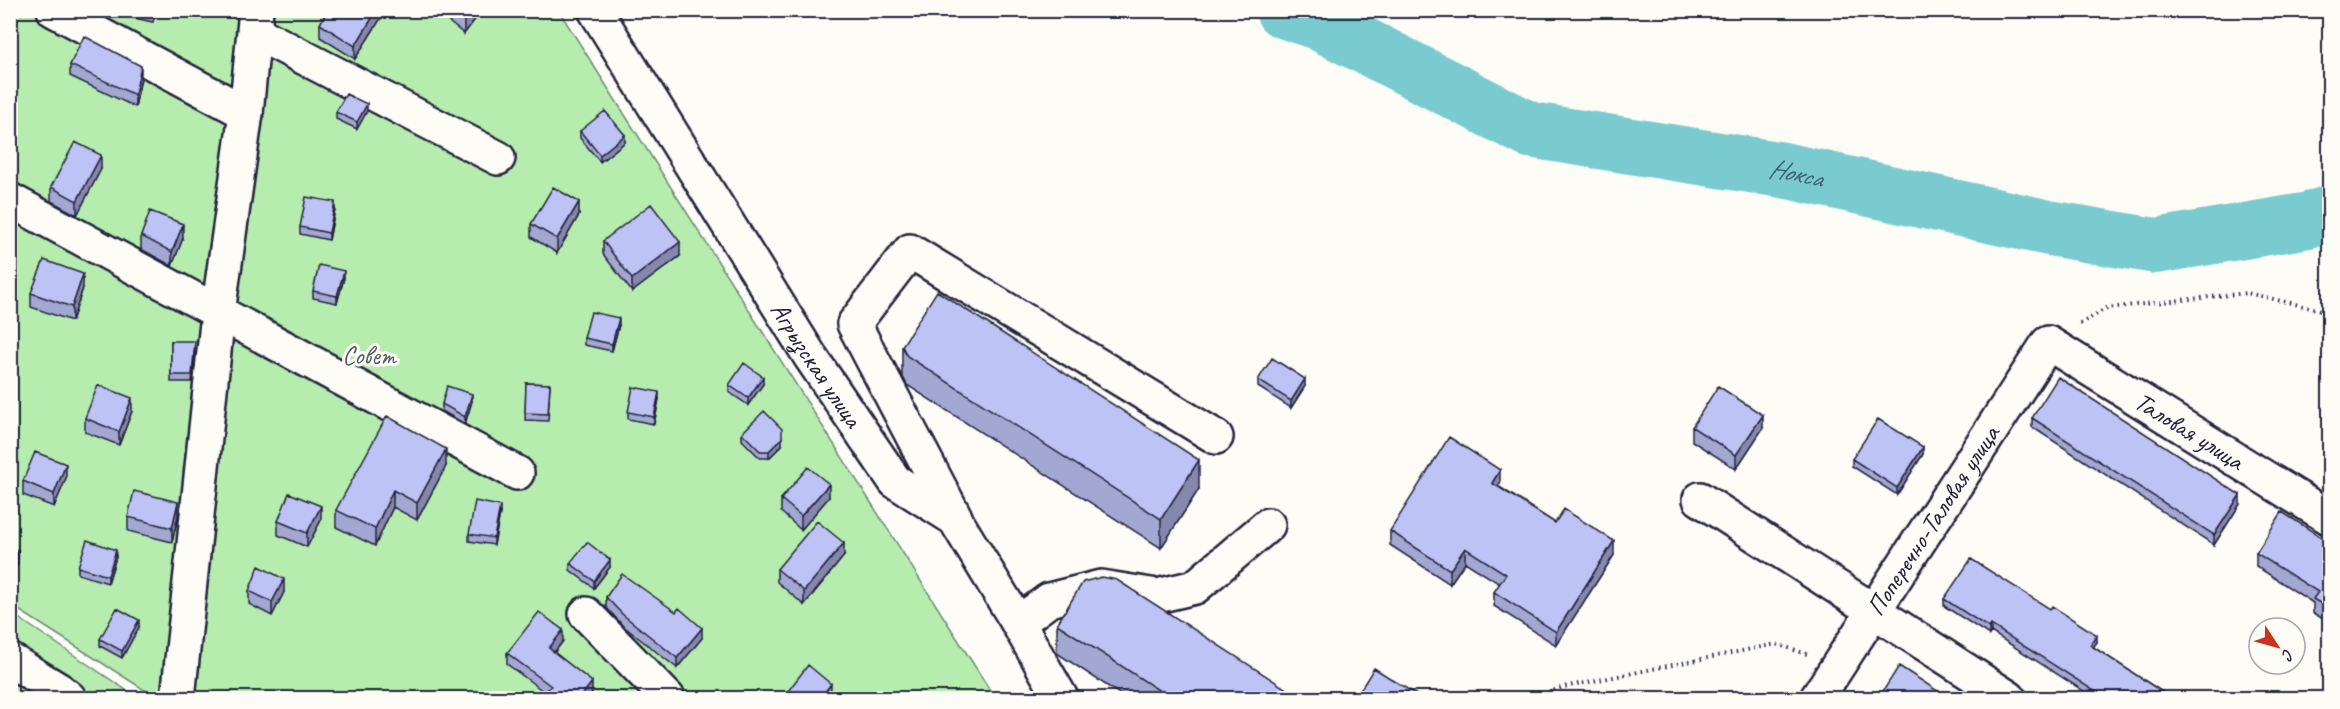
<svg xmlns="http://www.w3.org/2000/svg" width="2340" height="709" viewBox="0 0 2340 709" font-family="Caveat,sans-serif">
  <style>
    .green { fill: #b6edaf; stroke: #6c8875; stroke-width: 1.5 }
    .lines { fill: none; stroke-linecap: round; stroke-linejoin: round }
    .river { stroke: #79cbcf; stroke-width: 56 }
    .minor-casing { stroke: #22223b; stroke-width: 38 }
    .path { stroke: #22223b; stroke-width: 4; stroke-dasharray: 1.5 4.5; stroke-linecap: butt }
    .minor { stroke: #fdfcf7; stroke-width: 33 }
    .wall { fill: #a3a8d3; stroke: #22223b; stroke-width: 1.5 }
    .shaded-wall { fill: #8588ac; stroke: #22223b; stroke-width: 1.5 }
    .building { fill: #bec3f5; stroke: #22223b; stroke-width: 1.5 }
    .labels { text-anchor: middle; stroke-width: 6; stroke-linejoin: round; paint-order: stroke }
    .park-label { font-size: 26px; fill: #4e5f5e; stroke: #fdfcf7 }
    .street-label { font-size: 26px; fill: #22223b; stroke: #fdfcf7 }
    .water-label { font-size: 27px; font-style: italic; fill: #405d6f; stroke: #fdfcf7 }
  </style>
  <rect width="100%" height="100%" fill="#fdfcf7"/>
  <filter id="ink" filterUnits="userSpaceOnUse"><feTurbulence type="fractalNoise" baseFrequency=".0167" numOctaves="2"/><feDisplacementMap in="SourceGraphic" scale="12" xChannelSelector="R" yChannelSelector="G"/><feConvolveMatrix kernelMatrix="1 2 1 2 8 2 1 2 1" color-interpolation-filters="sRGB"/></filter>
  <g filter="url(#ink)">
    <path class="green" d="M 10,11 L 559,11 L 995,698 L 157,698 L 11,605 Z
      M 11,613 L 138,698 L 11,698 Z"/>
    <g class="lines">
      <path class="river" id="s1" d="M 1283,10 L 1318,22 L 1530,130 L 1783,170 L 2049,228 L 2156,246 L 2309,220 L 2330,213"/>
      <defs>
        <g id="minor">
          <path d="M 54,10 L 246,113"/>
          <path id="s2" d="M 595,10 L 810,356 L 895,481 L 955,519 L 1018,623 L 1061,698"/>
          <path d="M 255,32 L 498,158"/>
          <path d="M 10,200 L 517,473"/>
          <path d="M 1700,499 L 2009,698"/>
          <path d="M 955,517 L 854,324 L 910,251 L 1216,437"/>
          <path d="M 586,614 L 668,698"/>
          <path d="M 1018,623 L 1049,600 L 1101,587 L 1157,596 L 1195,587 L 1268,525"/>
          <path d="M 10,660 L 59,690 L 69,698"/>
          <path d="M 178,698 L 218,313 L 246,113 L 256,10"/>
          <path id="s3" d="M 1817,698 L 2048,343 L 2330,518"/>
        </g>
      </defs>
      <use href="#minor" class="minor-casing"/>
      <path class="path" d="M 2080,324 L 2107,308 L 2247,293 L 2330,312
        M 1531,698 L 1564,687 L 1776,644 L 1807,654"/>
      <use href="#minor" class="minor"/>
    </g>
    <path class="wall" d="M 129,10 L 156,10 L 153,22 L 129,17 Z
      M 328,10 L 386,10 L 355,59 L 320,37 L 320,24 Z
      M 434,10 L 482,10 L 464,34 Z
      M 70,65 L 141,78 L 135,107 L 70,76 Z
      M 367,111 L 357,129 L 336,119 L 336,112 Z
      M 580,131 L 625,142 L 600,162 L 580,138 Z
      M 101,169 L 77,215 L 51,201 L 51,187 Z
      M 335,209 L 329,240 L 300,234 L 300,227 Z
      M 579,215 L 557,253 L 531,237 L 531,224 Z
      M 141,236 L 183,238 L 172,266 L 141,249 Z
      M 603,241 L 680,256 L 632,292 L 603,254 Z
      M 344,278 L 337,303 L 313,298 L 313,291 Z
      M 83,288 L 72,321 L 31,307 L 31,293 Z
      M 619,325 L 612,351 L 584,345 L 584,338 Z
      M 171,341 L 195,348 L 192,382 L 171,382 Z
      M 902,346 L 1199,489 L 1161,548 L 907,385 L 902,375 Z
      M 1258,380 L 1305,386 L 1291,408 L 1258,387 Z
      M 526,383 L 550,384 L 548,421 L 525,420 Z
      M 763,384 L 748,405 L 729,392 L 729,385 Z
      M 659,399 L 654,424 L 628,419 L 628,412 Z
      M 472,401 L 465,424 L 442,411 L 442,404 Z
      M 132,411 L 119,445 L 85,432 L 85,418 Z
      M 2032,418 L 2240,504 L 2214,545 L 2032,427 Z
      M 1692,427 L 1763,428 L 1736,469 L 1692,441 Z
      M 742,433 L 782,445 L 769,458 L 760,458 L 742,440 Z
      M 1923,454 L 1897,495 L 1852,466 L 1852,459 Z
      M 446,466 L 417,520 L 393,507 L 375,546 L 336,527 L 336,510 Z
      M 66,478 L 54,507 L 23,495 L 23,481 Z
      M 1500,483 L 1498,486 L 1555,523 L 1614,555 L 1556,645 L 1494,606 L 1494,592 L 1500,584 L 1465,562 L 1450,584 L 1390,545 L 1390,531 Z
      M 829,497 L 801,530 L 781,512 L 781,499 Z
      M 500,513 L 494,545 L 469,541 L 469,534 Z
      M 178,516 L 172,542 L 128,531 L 128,517 Z
      M 321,520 L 307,547 L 278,535 L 278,521 Z
      M 2326,550 L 2330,552 L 2330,623 L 2313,613 L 2313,603 L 2256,566 L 2256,553 Z
      M 844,556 L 804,605 L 777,582 L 777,569 Z
      M 116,557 L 108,583 L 78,574 L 78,567 Z
      M 570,563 L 610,567 L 594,588 L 570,570 Z
      M 249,591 L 284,592 L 272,616 L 249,604 Z
      M 606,597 L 702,638 L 677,668 L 622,625 L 606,607 Z
      M 1944,599 L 2097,642 L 2093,647 L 2173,699 L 2093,697 L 1991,632 L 1989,635 L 1944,606 Z
      M 1057,624 L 1302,699 L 1127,699 L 1057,653 Z
      M 139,627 L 122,658 L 100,646 L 100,639 Z
      M 563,641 L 554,653 L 592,693 L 588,699 L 547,699 L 547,694 L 507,664 L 507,653 Z"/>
    <path class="shaded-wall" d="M 377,10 L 386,10 L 355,59 L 355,46 Z
      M 472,10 L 482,10 L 464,34 L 464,20 Z
      M 141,66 L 141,78 L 135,107 L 135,95 Z
      M 367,104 L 367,111 L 357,129 L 357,122 Z
      M 625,135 L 625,142 L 600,162 L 600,155 Z
      M 101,155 L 101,169 L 77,215 L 77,201 Z
      M 335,202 L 335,209 L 329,240 L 329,233 Z
      M 579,202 L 579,215 L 557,253 L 557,239 Z
      M 183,224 L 183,238 L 172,266 L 172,252 Z
      M 680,242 L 680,256 L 632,292 L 632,279 Z
      M 344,271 L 344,278 L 337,303 L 337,296 Z
      M 83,274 L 83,288 L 72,321 L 72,307 Z
      M 619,318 L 619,325 L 612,351 L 612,344 Z
      M 13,325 L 13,338 L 10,345 L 10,331 Z
      M 763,377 L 763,384 L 748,405 L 748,398 Z
      M 1305,379 L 1305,386 L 1291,408 L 1291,401 Z
      M 659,392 L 659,399 L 654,424 L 654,417 Z
      M 472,394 L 472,401 L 465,424 L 465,417 Z
      M 132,398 L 132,411 L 119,445 L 119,432 Z
      M 1763,415 L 1763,428 L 1736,469 L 1736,455 Z
      M 782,438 L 782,445 L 769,458 L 769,451 Z
      M 1923,447 L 1923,454 L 1897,495 L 1897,488 Z
      M 446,449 L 446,466 L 417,520 L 417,503 Z
      M 1199,460 L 1199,489 L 1161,548 L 1161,519 Z
      M 66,464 L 66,478 L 54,507 L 54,494 Z
      M 1500,470 L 1500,483 L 1492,496 L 1492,483 Z
      M 829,484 L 829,497 L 801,530 L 801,516 Z
      M 393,490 L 393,507 L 375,546 L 375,529 Z
      M 2240,495 L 2240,504 L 2214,545 L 2214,535 Z
      M 178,502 L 178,516 L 172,542 L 172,528 Z
      M 321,506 L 321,520 L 307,547 L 307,533 Z
      M 500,506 L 500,513 L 494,545 L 494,538 Z
      M 2326,540 L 2326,554 L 2322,547 Z
      M 1614,541 L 1614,555 L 1556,645 L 1556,632 Z
      M 844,543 L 844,556 L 804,605 L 804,591 Z
      M 1465,548 L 1465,562 L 1450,584 L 1450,570 Z
      M 18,550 L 18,563 L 10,582 L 10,568 Z
      M 116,550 L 116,557 L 108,583 L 108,576 Z
      M 610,560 L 610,567 L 594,588 L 594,581 Z
      M 284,579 L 284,592 L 272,616 L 272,602 Z
      M 139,620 L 139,627 L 122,658 L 122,651 Z
      M 1991,625 L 1991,632 L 1989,635 L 1989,628 Z
      M 702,628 L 702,638 L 677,668 L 677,658 Z
      M 563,630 L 563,641 L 549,659 L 549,648 Z
      M 2097,635 L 2097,642 L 2090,652 L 2090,645 Z
      M 592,682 L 592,693 L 588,699 L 579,699 Z
      M 831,684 L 831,697 L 830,699 L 819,699 Z"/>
    <path class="building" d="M 130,10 L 154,10 L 153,15 Z
      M 328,10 L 377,10 L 355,46 L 320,24 Z
      M 452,10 L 472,10 L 464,20 Z
      M 84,36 L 141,66 L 135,95 L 70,65 Z
      M 346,94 L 367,104 L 357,122 L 336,112 Z
      M 605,111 L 625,135 L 600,155 L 580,131 Z
      M 75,142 L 101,155 L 77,201 L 51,187 Z
      M 553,187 L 579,202 L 557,239 L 531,224 Z
      M 306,197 L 335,202 L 329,233 L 300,227 Z
      M 651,204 L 680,242 L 632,279 L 603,241 Z
      M 150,211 L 183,224 L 172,252 L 141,236 Z
      M 44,260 L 83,274 L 72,307 L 31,293 Z
      M 319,265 L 344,271 L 337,296 L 313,291 Z
      M 937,291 L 1199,460 L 1161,519 L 907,356 L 902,346 Z
      M 591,312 L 619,318 L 612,344 L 584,338 Z
      M 171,341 L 195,341 L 192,375 L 171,375 Z
      M 1272,358 L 1305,379 L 1291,401 L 1258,380 Z
      M 744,363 L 763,377 L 748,398 L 729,385 Z
      M 2058,377 L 2240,495 L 2214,535 L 2032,418 Z
      M 526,383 L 550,384 L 548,414 L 525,413 Z
      M 98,385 L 132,398 L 119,432 L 85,418 Z
      M 447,386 L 472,394 L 465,417 L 442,404 Z
      M 1718,386 L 1763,415 L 1736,455 L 1692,427 Z
      M 633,387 L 659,392 L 654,417 L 628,412 Z
      M 764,411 L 782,429 L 782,438 L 769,451 L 760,451 L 742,433 Z
      M 387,416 L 446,449 L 417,503 L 393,490 L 375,529 L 336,510 Z
      M 1878,419 L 1923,447 L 1897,488 L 1852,459 Z
      M 1449,437 L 1500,470 L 1492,483 L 1555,523 L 1564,509 L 1614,541 L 1556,632 L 1494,592 L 1506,574 L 1465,548 L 1450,570 L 1390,531 Z
      M 35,452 L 66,464 L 54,494 L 23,481 Z
      M 808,467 L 829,484 L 801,516 L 781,499 Z
      M 134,491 L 178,502 L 172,528 L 128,517 Z
      M 289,493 L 321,506 L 307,533 L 278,521 Z
      M 475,501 L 500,506 L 494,538 L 469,534 Z
      M 2282,512 L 2326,540 L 2322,547 L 2330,552 L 2330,609 L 2313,599 L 2318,592 L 2256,553 Z
      M 817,521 L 844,543 L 804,591 L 777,569 Z
      M 87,540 L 116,550 L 108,576 L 78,567 Z
      M 587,542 L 610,560 L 594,581 L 570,563 Z
      M 10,547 L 18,550 L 10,568 Z
      M 1971,559 L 2050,609 L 2052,606 L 2097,635 L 2090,645 L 2173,699 L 2092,699 L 2096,692 L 1991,625 L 1989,628 L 1944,599 Z
      M 259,566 L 284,579 L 272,602 L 249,591 Z
      M 622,574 L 676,612 L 679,608 L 702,628 L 677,658 L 622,614 L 606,597 Z
      M 1102,577 L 1117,580 L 1302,699 L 1172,699 L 1057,624 L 1083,582 Z
      M 117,608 L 139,620 L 122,651 L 100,639 Z
      M 539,612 L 563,630 L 549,648 L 592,682 L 579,699 L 558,699 L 547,690 L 551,686 L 507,653 Z
      M 808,665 L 831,684 L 819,699 L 789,699 L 785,695 Z
      M 1899,666 L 1950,699 L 1878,699 Z
      M 1374,668 L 1417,695 L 1415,699 L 1363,699 L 1357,695 Z
      M 2182,693 L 2190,699 L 2178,699 Z"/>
  </g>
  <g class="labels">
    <g class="park-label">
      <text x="369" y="364">Совет</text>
    </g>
    <g class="street-label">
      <text dy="9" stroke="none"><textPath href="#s2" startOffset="418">Агрызская улица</textPath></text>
      <text dy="9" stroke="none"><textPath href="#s3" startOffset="590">Таловая улица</textPath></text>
      <text dy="9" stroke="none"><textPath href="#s3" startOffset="212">Поперечно-Таловая улица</textPath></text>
    </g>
    <g class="water-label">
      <text dy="9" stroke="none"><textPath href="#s1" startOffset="544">Нокса</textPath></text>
    </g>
  </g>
  <rect width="2340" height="709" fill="none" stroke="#fdfcf7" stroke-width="36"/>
  <rect x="18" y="18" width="2304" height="673" fill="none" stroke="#22223b" stroke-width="2" filter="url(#ink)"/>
  <g transform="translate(2277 646) rotate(126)"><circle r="28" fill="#fdfcf7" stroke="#a5a5ac" stroke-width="1.5"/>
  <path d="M0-4.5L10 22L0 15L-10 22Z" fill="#c8321e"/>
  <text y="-9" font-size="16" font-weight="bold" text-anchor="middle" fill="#22223b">С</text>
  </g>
</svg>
